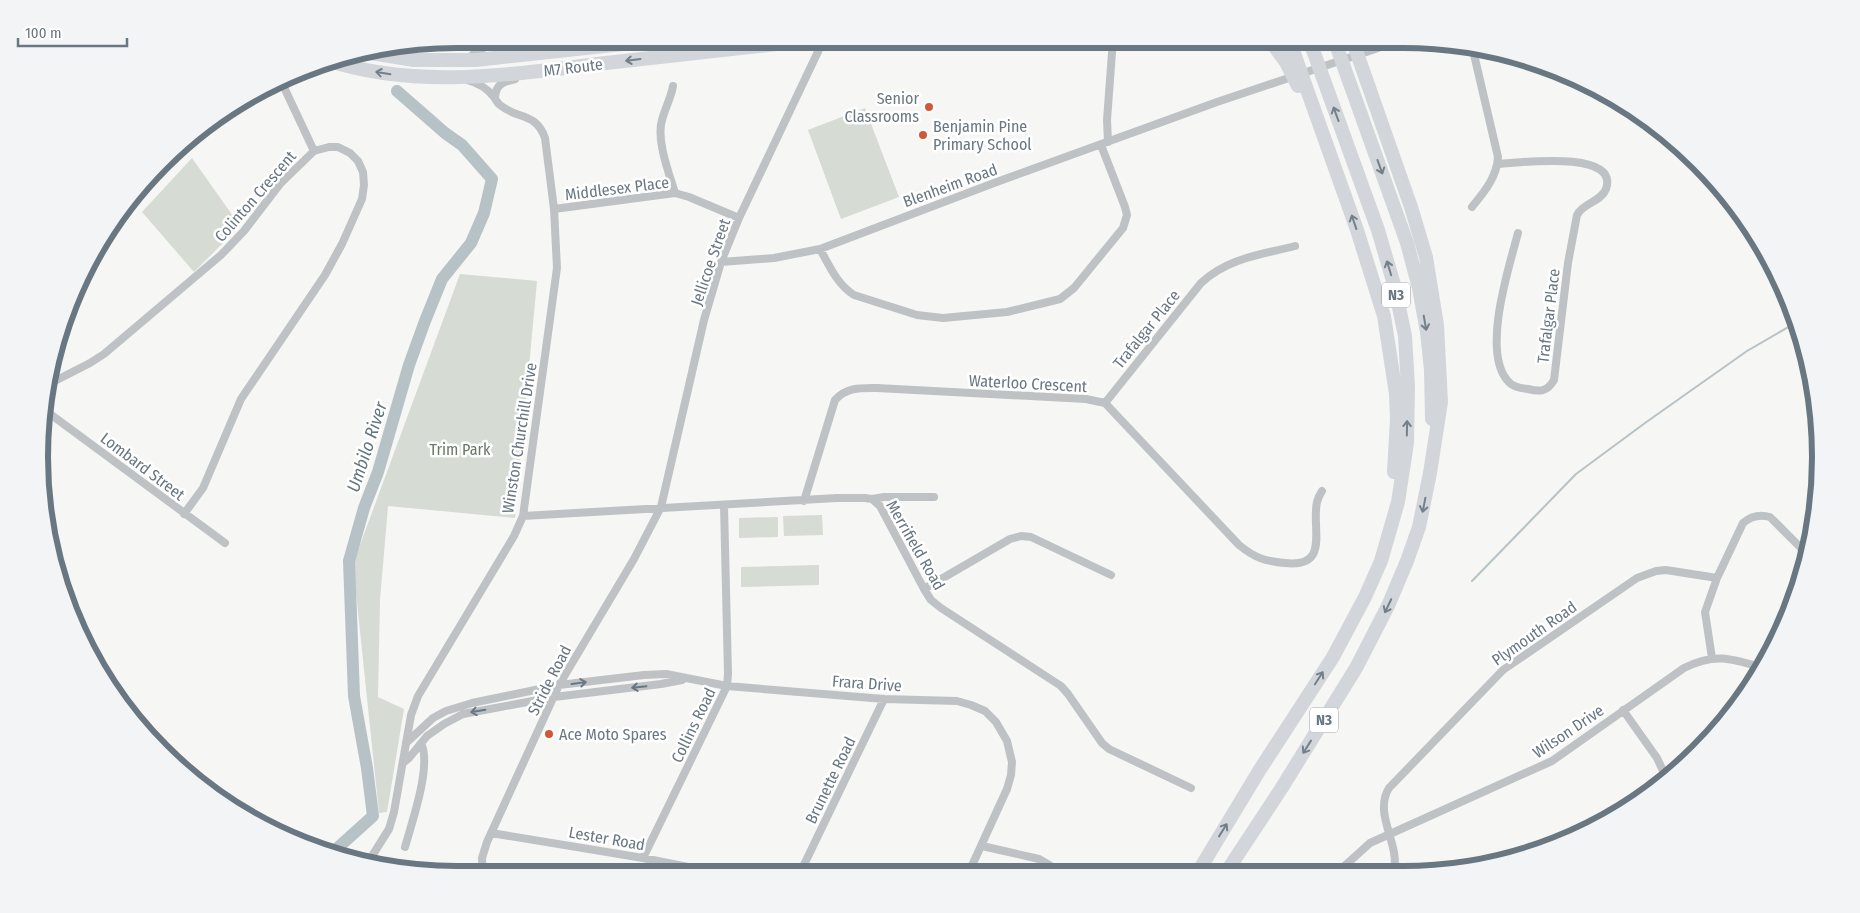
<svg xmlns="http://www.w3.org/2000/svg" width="1860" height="913" viewBox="0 0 1860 913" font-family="'Fira Sans Condensed',sans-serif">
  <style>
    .green { fill: #d6dbd3 }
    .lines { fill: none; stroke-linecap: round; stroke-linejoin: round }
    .stream { stroke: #b7c2c6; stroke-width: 2 }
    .river { stroke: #b7c2c6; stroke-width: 12 }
    .street { stroke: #bec2c5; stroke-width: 8 }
    .highway { stroke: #d2d6da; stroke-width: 14 }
    .oneway { stroke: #73808b }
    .oneway2 { stroke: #687782 }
    .poi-dot { fill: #d15739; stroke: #fff; stroke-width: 2 }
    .labels { text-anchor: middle; stroke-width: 5; stroke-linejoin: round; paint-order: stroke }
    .shield { fill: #fff; stroke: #95a0a8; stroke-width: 1 }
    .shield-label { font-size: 15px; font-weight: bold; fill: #687782 }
    .street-label { font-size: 16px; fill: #687782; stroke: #fff }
    .poi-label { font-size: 16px; fill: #687782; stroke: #fff; text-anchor: start }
    .park-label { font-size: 16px; fill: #6b7967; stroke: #fff }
    .water-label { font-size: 18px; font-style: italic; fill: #64777e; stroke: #fff }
    .rim { fill: none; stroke: #687782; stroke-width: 6 }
  </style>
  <rect width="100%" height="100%" fill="#f6f6f4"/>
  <path class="green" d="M 865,108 L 899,197 L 841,219 L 808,130 Z
    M 192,158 L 240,226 L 194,272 L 142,212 Z
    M 460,274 L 537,281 L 515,518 L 388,506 L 380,600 L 378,697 L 404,709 L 387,812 L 379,813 L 353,564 Z
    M 822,515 L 823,535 L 784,536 L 783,516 Z
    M 778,517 L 778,537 L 739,538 L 739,518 Z
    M 819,565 L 819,585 L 741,587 L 741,567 Z"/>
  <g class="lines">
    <path class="stream" d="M 1472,581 L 1576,474 L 1645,423 L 1747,351 L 1797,322"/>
    <path class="river" d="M 332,853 L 373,816 L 367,768 L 354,696 L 349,561 L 364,508 L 378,472 L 409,365 L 425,321 L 442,279 L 471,243 L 484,213 L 492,179 L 462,145 L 445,133 L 397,91"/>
    <path class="street" d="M 492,39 L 500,49 L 512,52
      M 472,55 L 482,50 L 487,39
      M 282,83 L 314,151
      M 673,86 C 671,98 665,108 662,120 C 656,140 669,173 675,193
      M 495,97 C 496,84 503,82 515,79
      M 1108,142 L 1107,120 L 1113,39
      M 1498,164 C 1516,163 1620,149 1606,189 C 1601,202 1583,203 1577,215 L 1568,263 L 1554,380 C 1547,392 1540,392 1528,389 C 1520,388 1512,387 1507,380 C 1482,350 1509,267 1518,233
      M 1472,207 C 1484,192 1497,177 1498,157 L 1472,46
      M 554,209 L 675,193 L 689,197 L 739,218
      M 820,249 C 830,267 837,284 854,295 L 917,315 L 943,318 L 1007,312 L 1060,299 L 1074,288 L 1123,228 L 1127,215 L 1125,207 L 1101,145
      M 721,262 L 774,258 L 820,249 L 994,183 L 1217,102 L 1405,39
      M 47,385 L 90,363 L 104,354 L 221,255 L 244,231 L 280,184 L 314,151 L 329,147 L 338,147 L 350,153 L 358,161 L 363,172 L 364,185 L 362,199 L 342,244 L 325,275 L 241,399 L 203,488 L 184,514
      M 1105,403 L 1201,283 C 1228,258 1260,255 1295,246
      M 46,411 L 225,543
      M 872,499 L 884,497 L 934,497
      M 804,501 L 835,400 C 847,387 860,388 877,388 L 1086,399 L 1105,403 L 1239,545 C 1255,558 1264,561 1285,563 C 1331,568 1311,528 1317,502 C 1318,498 1320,494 1322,491
      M 523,516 L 837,498 L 865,498 L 872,499 L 880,506 L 924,589 L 931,600 L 941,608 L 1061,686 L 1068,694 L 1102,743 L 1109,749 L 1191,788
      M 924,589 L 1010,539 L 1021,536 L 1031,537 L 1111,575
      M 1712,658 L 1705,612 L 1717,578 L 1743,523 C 1751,516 1760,514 1770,517 L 1808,555
      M 1623,710 L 1657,758 L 1667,779
      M 406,743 L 433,718 L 446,711 L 472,703 L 559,685 L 644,675 L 666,674 L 727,686 L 884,699 L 957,701 L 971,705 L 985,711 L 996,722 L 1007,741 L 1012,762 L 1011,775 L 1007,789 L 969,872
      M 403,763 L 409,758 L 427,736 L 444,724 L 463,714 L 554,697 L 661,684 L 682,680
      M 491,833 L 643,858 L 718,873
      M 982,846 L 1039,859 L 1061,872
      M 405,847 C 412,822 432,765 421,743
      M 643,858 L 727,686 L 728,674 L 724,505
      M 367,864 L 389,829 L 394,812 L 411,715 L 418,696 L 514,536 L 523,516 L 557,268 L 554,209 L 545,138 C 536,112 518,120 500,105 C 497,103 496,99 493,96 C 486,87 478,83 467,80
      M 1339,871 L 1370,843 L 1552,761 L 1684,668 C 1714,653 1730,658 1760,667
      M 1394,871 C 1400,843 1373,814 1389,788 L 1503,670 L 1637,578 L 1656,571 L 1666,570 L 1717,578
      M 800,873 L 884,699
      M 483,874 L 482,858 L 487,842 L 559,685 L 634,559 L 661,507 L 704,320 L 721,262 L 739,218 L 824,39"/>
    <path class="highway" d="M 1269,39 L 1286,62 L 1298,86
      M 1289,39 L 1357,230 L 1384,316 L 1396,394 L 1397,419 L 1394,472
      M 1334,39 L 1407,243 L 1419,288 L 1427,332 L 1431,370 L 1432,419
      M 371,53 L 414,60 L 476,60 L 669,39
      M 327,60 C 418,90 513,74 606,63 C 677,55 749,47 821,39
      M 1227,871 L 1281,789 L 1356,668 L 1388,606 L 1407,561 L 1419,527 L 1430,473 L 1441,402 L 1437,325 L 1426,257 L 1411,207 L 1352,39
      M 1198,872 L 1259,771 L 1333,657 L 1365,597 L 1381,561 L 1398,502 L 1407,443 L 1408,387 L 1405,336 L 1395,288 L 1378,230 L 1309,39"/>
  </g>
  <defs><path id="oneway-shaft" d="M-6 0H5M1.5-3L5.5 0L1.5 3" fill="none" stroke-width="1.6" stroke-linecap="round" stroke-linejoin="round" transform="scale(1.25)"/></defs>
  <g class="oneway">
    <use href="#oneway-shaft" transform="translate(633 60) rotate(173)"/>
    <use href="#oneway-shaft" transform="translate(383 73) rotate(-171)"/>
    <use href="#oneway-shaft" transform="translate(1336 114) rotate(-110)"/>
    <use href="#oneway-shaft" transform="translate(1380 167) rotate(70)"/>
    <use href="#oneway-shaft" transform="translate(1354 222) rotate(-109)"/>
    <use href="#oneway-shaft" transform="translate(1389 268) rotate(-107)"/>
    <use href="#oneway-shaft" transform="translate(1425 323) rotate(80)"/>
    <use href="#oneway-shaft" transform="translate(1407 428) rotate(-89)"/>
    <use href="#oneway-shaft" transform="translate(1424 505) rotate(101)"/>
    <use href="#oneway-shaft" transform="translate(1388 606) rotate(115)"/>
    <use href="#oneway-shaft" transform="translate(1319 678) rotate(-57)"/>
    <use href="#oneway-shaft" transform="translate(1307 747) rotate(122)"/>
    <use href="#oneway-shaft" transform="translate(1223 830) rotate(-58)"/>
  </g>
  <g class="oneway2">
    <use href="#oneway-shaft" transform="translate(579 683) rotate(-8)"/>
    <use href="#oneway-shaft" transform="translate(639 687) rotate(174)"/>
    <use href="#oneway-shaft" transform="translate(478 711) rotate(170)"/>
  </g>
  <g class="poi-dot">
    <circle cx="929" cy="107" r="5"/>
    <circle cx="923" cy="135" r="5"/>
    <circle cx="549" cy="734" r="5"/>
  </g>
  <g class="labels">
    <g class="shield">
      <rect x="1382" y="282.5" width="28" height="25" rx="4"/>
      <rect x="1310" y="707.5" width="28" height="25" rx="4"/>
    </g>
    <g class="shield-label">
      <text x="1396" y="300">N3</text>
      <text x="1324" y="725">N3</text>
    </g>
    <g class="street-label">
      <text transform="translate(573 67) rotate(-7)" y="6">M7 Route</text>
      <text transform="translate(950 185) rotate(-20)" y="6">Blenheim Road</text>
      <text transform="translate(617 188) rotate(-7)" y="6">Middlesex Place</text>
      <text transform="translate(255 196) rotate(-49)" y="6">Colinton Crescent</text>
      <text transform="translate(710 262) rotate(-71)" y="6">Jellicoe Street</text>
      <text transform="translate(1548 316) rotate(-83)" y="6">Trafalgar Place</text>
      <text transform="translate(1146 329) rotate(-51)" y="6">Trafalgar Place</text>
      <text transform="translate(1028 383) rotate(3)" y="6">Waterloo Crescent</text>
      <text transform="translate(519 438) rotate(-81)" y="6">Winston Churchill Drive</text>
      <text transform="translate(143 466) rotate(37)" y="6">Lombard Street</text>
      <text transform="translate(916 545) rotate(60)" y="6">Merrifield Road</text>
      <text transform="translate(1534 633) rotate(-35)" y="6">Plymouth Road</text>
      <text transform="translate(549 680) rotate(-63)" y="6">Stride Road</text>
      <text transform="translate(867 683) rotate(4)" y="6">Frara Drive</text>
      <text transform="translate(693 725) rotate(-64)" y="6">Collins Road</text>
      <text transform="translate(1568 731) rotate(-34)" y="6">Wilson Drive</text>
      <text transform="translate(830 780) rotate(-64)" y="6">Brunette Road</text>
      <text transform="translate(607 838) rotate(10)" y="6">Lester Road</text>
    </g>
    <g class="poi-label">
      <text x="919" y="104" text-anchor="end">Senior<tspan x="919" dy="18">Classrooms</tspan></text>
      <text x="933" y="132">Benjamin Pine<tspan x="933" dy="18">Primary School</tspan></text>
      <text x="559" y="740">Ace Moto Spares</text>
    </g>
    <g class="park-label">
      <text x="460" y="455">Trim Park</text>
    </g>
    <g class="water-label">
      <text transform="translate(367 447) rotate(-72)" y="6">Umbilo River</text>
    </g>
  </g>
  <path d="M0 0H1860V913H0ZM457 48H1403A409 409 0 0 1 1812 457V457A409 409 0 0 1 1403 866H457A409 409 0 0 1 48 457V457A409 409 0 0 1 457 48Z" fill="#f3f4f5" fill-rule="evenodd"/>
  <path class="rim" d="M457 48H1403A409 409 0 0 1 1812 457V457A409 409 0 0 1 1403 866H457A409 409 0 0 1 48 457V457A409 409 0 0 1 457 48Z"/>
  <path d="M18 38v8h109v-8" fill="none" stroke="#687782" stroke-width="2.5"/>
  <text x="25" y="38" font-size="15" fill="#687782" stroke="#ffffff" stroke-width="4" paint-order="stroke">100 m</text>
</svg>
